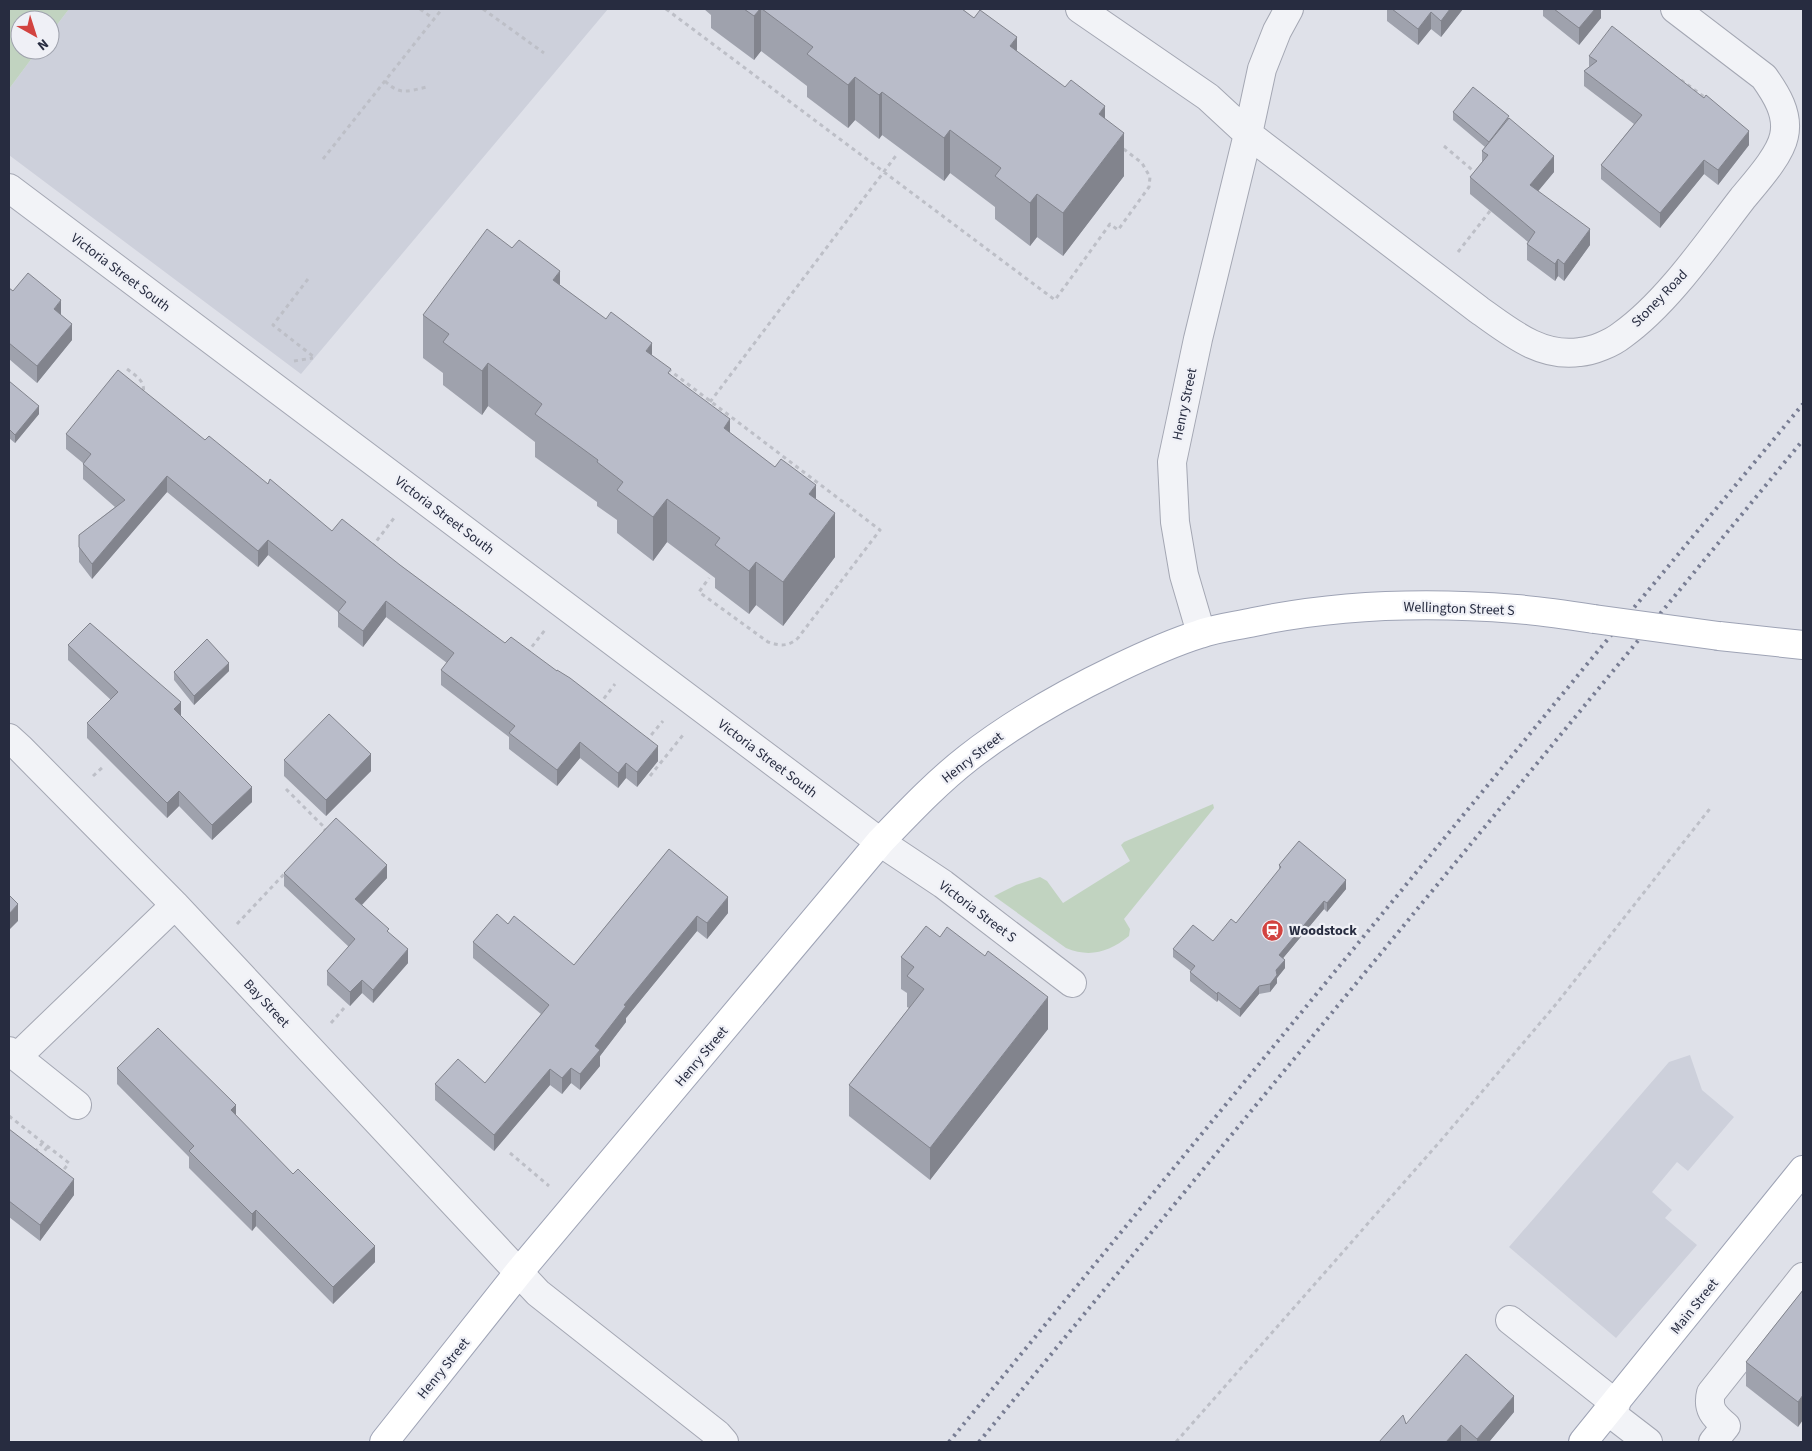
<svg xmlns="http://www.w3.org/2000/svg" width="1812" height="1451" viewBox="0 0 1812 1451" font-family="'Source Sans 3',sans-serif">
  <style>
    .built { fill: #cdd0db }
    .green { fill: #c1d3c0 }
    .lines { fill: none; stroke-linecap: round; stroke-linejoin: round }
    .minor-casing { stroke: #a4a7b3; stroke-width: 30 }
    .major-casing { stroke: #9ea3b5; stroke-width: 30 }
    .path { stroke: #bdbfc7; stroke-width: 3; stroke-dasharray: 4 4; stroke-linecap: butt }
    .minor { stroke: #f2f3f7; stroke-width: 28 }
    .major { stroke: #fff; stroke-width: 28 }
    .rail { stroke: #787d93; stroke-width: 4; stroke-dasharray: 2.5 5; stroke-linecap: butt }
    .major-bridge-casing { stroke: #9ea3b5; stroke-width: 30; stroke-linecap: butt }
    .major-bridge { stroke: #fff; stroke-width: 28 }
    .wall { fill: #9fa2ad }
    .shaded-wall { fill: #82848d }
    .building { fill: #b9bcc9; stroke: #82848d }
    .labels { text-anchor: middle; stroke-width: 4.5; stroke-linejoin: round; paint-order: stroke }
    .street-label { font-size: 14px; fill: #272c40; stroke: #eff0f6 }
    .poi-label { font-size: 14px; font-weight: bold; fill: #272c40; stroke: #eff0f6; text-anchor: start }
  </style>
  <rect width="100%" height="100%" fill="#dfe1e9"/>
  <path class="built" d="M 69,9 L 608,9 L 301,374 L 9,155 L 9,89 L 38,50 L 50,50 L 50,34 Z
    M 1690,1055 L 1702,1090 L 1734,1117 L 1688,1171 L 1677,1162 L 1652,1192 L 1672,1210 L 1665,1218 L 1697,1245 L 1616,1338 L 1509,1247 L 1669,1062 Z"/>
  <path class="green" d="M 9,9 L 69,9 L 50,34 L 50,20 L 20,20 L 20,50 L 38,50 L 9,89 Z
    M 1213,804 L 1214,808 L 1124,919 L 1130,929 L 1129,936 C 1109,952 1090,958 1066,948 L 994,896 L 1016,885 L 1040,877 L 1047,881 L 1063,903 L 1130,861 L 1121,845 L 1124,842 Z"/>
  <g class="lines">
    <defs>
      <path id="minor" d="M 1080,9 L 1208,97 L 1248,134 L 1479,310 C 1509,331 1540,358 1580,352 C 1593,351 1612,343 1622,335 C 1667,303 1708,243 1742,199 C 1755,183 1780,156 1784,136 C 1789,114 1776,94 1764,77 L 1675,9
        M 9,188 L 880,842 L 943,884 L 1072,983
        M 1201,633 L 1184,575 L 1175,522 L 1172,462 L 1198,339 L 1248,134 L 1262,69 L 1277,31 L 1289,9
        M 9,738 L 20,748 L 175,905 L 538,1293 L 717,1434 L 724,1442
        M 9,1051 L 17,1057 L 175,905
        M 17,1057 L 77,1105
        M 1510,1320 L 1616,1404
        M 1609,1412 L 1648,1442
        M 1713,1442 L 1726,1426 C 1714,1416 1707,1409 1711,1393 L 1803,1277"/>
      <path id="major" d="M 1719,636 L 1803,645
        M 384,1442 L 519,1272 L 880,842 C 908,813 936,783 968,758 C 1014,722 1064,694 1116,669 C 1143,656 1171,643 1200,634 C 1217,628 1236,626 1254,622 C 1340,604 1429,602 1516,609 C 1542,611 1568,615 1594,619
        M 1583,1442 L 1803,1170"/>
    </defs>
    <use href="#minor" class="minor-casing"/>
    <use href="#major" class="major-casing"/>
    <path class="path" d="M 420,9 L 434,19
      M 483,9 L 544,53
      M 666,9 L 1055,300 L 1110,224 L 1118,230 L 1149,187 L 1150,177 L 1142,163 L 1121,147
      M 1681,80 L 1707,99
      M 385,81 C 400,96 408,91 427,87
      M 1444,146 L 1477,174
      M 323,159 L 442,9
      M 1458,252 L 1490,211
      M 308,279 L 273,325 L 314,357
      M 294,361 L 313,358
      M 127,369 C 136,376 146,381 143,394
      M 668,369 L 880,530 L 798,638 C 788,647 780,646 768,642 L 699,592 L 709,578
      M 710,402 L 898,153
      M 372,547 L 394,518
      M 527,653 L 545,630
      M 599,705 L 615,684
      M 646,741 L 663,721
      M 93,776 L 104,766
      M 650,776 L 683,735
      M 286,789 L 326,829 L 324,831
      M 237,924 L 286,872
      M 331,1023 L 344,1008
      M 9,1116 L 69,1163 L 61,1173
      M 35,1152 L 43,1142
      M 510,1153 L 549,1186
      M 40,1157 L 48,1146
      M 1176,1442 L 1443,1138 L 1557,1003 L 1712,806"/>
    <use href="#minor" class="minor"/>
    <use href="#major" class="major"/>
    <path class="rail" d="M 949,1442 L 1588,663 L 1803,404
      M 979,1442 L 1803,440"/>
    <defs>
      <path id="major-bridge" d="M 1594,619 L 1719,636"/>
    </defs>
    <use href="#major-bridge" class="major-bridge-casing"/>
    <use href="#major-bridge" class="major-bridge"/>
  </g>
  <path class="wall" d="M 704,9 L 962,9 L 1105,119 L 1124,176 L 1063,256 L 1037,237 L 1030,246 L 995,219 L 995,207 L 950,173 L 944,181 L 882,135 L 879,139 L 855,120 L 848,128 L 807,97 L 807,86 L 761,51 L 754,60 L 711,28 L 711,15 Z
    M 1387,9 L 1463,9 L 1441,37 L 1431,29 L 1418,45 L 1387,21 Z
    M 1543,9 L 1601,9 L 1601,18 L 1579,45 L 1543,16 Z
    M 1589,56 L 1749,145 L 1718,185 L 1704,174 L 1660,228 L 1601,179 L 1601,165 L 1634,124 L 1584,86 L 1584,71 L 1589,67 Z
    M 1453,112 L 1509,118 L 1554,172 L 1538,191 L 1590,245 L 1564,281 L 1558,276 L 1555,281 L 1527,260 L 1527,244 L 1528,242 L 1470,194 L 1470,177 L 1482,162 L 1482,151 L 1485,147 L 1453,120 Z
    M 560,285 L 652,355 L 671,375 L 730,433 L 816,499 L 835,557 L 783,626 L 756,605 L 749,614 L 715,588 L 715,578 L 667,542 L 653,561 L 617,533 L 617,520 L 597,506 L 597,502 L 535,457 L 535,442 L 488,406 L 482,415 L 443,385 L 443,373 L 423,358 L 423,315 Z
    M 9,288 L 13,291 L 61,315 L 72,340 L 37,383 L 9,359 Z
    M 9,381 L 39,414 L 15,443 L 9,438 Z
    M 66,434 L 205,440 L 332,531 L 400,565 L 658,761 L 637,787 L 626,778 L 618,788 L 580,758 L 557,786 L 509,749 L 509,737 L 441,685 L 441,670 L 447,663 L 386,617 L 363,647 L 338,627 L 338,612 L 268,555 L 258,567 L 167,492 L 92,579 L 79,562 L 79,535 L 115,507 L 83,479 L 83,463 L 66,449 Z
    M 68,645 L 181,716 L 252,802 L 212,840 L 179,806 L 167,818 L 87,738 L 87,723 L 111,700 L 68,660 Z
    M 229,671 L 194,705 L 174,680 L 174,672 Z
    M 284,760 L 371,771 L 326,816 L 284,776 Z
    M 669,849 L 728,913 L 707,939 L 697,931 L 626,1018 L 626,1022 L 600,1056 L 600,1066 L 580,1090 L 571,1083 L 562,1094 L 550,1085 L 494,1151 L 435,1100 L 435,1084 L 485,1083 L 541,1014 L 473,958 L 473,942 L 508,924 L 574,965 Z
    M 1279,865 L 1346,889 L 1327,912 L 1324,909 L 1283,958 L 1285,968 L 1277,978 L 1277,983 L 1270,992 L 1259,994 L 1240,1017 L 1218,1000 L 1217,1002 L 1190,981 L 1190,972 L 1191,971 L 1173,957 L 1173,949 L 1213,941 L 1236,923 L 1279,870 Z
    M 284,873 L 387,878 L 362,905 L 389,933 L 408,963 L 373,1003 L 362,993 L 350,1006 L 327,985 L 327,971 L 349,947 L 284,886 Z
    M 901,957 L 1048,1029 L 930,1180 L 849,1116 L 849,1085 L 909,1008 L 907,1007 L 907,993 L 901,989 Z
    M 117,1068 L 236,1116 L 375,1262 L 333,1304 L 256,1226 L 252,1231 L 189,1168 L 189,1157 L 117,1084 Z
    M 9,1129 L 74,1195 L 40,1241 L 9,1217 Z
    M 1803,1290 L 1798,1427 L 1746,1386 L 1746,1362 Z
    M 1514,1412 L 1489,1442 L 1462,1442 L 1406,1424 Z"/>
  <path class="shaded-wall" d="M 760,9 L 761,9 L 761,51 L 754,60 L 754,16 Z
    M 1450,9 L 1463,9 L 1441,37 L 1441,21 Z
    M 1595,9 L 1601,9 L 1601,18 L 1579,45 L 1579,28 Z
    M 1431,12 L 1431,29 L 1418,45 L 1418,29 Z
    M 1017,37 L 1017,80 L 1010,46 Z
    M 855,77 L 855,120 L 848,128 L 848,85 Z
    M 882,92 L 882,135 L 879,139 L 879,95 Z
    M 1105,106 L 1105,150 L 1099,114 Z
    M 950,130 L 950,173 L 944,181 L 944,138 Z
    M 1749,131 L 1749,145 L 1718,185 L 1718,170 Z
    M 1124,133 L 1124,176 L 1063,256 L 1063,213 Z
    M 1554,156 L 1554,172 L 1530,201 L 1530,185 Z
    M 1704,160 L 1704,174 L 1660,228 L 1660,213 Z
    M 1037,194 L 1037,237 L 1030,246 L 1030,203 Z
    M 1590,229 L 1590,245 L 1564,281 L 1564,264 Z
    M 1558,259 L 1558,276 L 1555,281 L 1555,264 Z
    M 560,271 L 560,314 L 553,280 Z
    M 61,300 L 61,316 L 54,309 Z
    M 72,324 L 72,340 L 37,383 L 37,366 Z
    M 652,343 L 652,386 L 646,351 Z
    M 488,363 L 488,406 L 482,415 L 482,371 Z
    M 39,406 L 39,414 L 15,443 L 15,435 Z
    M 730,419 L 730,462 L 724,428 Z
    M 167,476 L 167,492 L 92,579 L 92,564 Z
    M 816,485 L 816,528 L 809,494 Z
    M 667,499 L 667,542 L 653,561 L 653,517 Z
    M 835,513 L 835,557 L 783,626 L 783,582 Z
    M 268,540 L 268,555 L 258,567 L 258,551 Z
    M 756,562 L 756,605 L 749,614 L 749,571 Z
    M 386,601 L 386,617 L 363,647 L 363,631 Z
    M 229,663 L 229,671 L 194,705 L 194,696 Z
    M 181,702 L 181,717 L 174,709 Z
    M 580,742 L 580,758 L 557,786 L 557,770 Z
    M 658,746 L 658,761 L 637,787 L 637,772 Z
    M 371,754 L 371,771 L 326,816 L 326,800 Z
    M 626,763 L 626,778 L 618,788 L 618,773 Z
    M 252,787 L 252,802 L 212,840 L 212,825 Z
    M 179,791 L 179,806 L 167,818 L 167,803 Z
    M 387,865 L 387,878 L 355,912 L 355,899 Z
    M 1346,880 L 1346,889 L 1327,912 L 1327,903 Z
    M 728,897 L 728,913 L 707,939 L 707,923 Z
    M 1324,901 L 1324,909 L 1279,963 L 1279,955 Z
    M 18,904 L 18,921 L 9,930 L 9,914 Z
    M 697,916 L 697,931 L 626,1018 L 626,1022 L 600,1056 L 600,1066 L 580,1090 L 580,1074 L 595,1046 L 624,1005 Z
    M 408,949 L 408,963 L 373,1003 L 373,990 Z
    M 1285,960 L 1285,968 L 1277,978 L 1277,983 L 1270,992 L 1270,984 L 1276,970 Z
    M 362,980 L 362,993 L 350,1006 L 350,992 Z
    M 1259,986 L 1259,994 L 1240,1017 L 1240,1009 Z
    M 1218,992 L 1218,1000 L 1217,1002 L 1217,994 Z
    M 1048,997 L 1048,1029 L 930,1180 L 930,1148 Z
    M 571,1068 L 571,1083 L 562,1094 L 562,1078 Z
    M 550,1069 L 550,1085 L 494,1151 L 494,1135 Z
    M 236,1105 L 236,1122 L 231,1110 Z
    M 74,1179 L 74,1195 L 40,1241 L 40,1225 Z
    M 256,1210 L 256,1226 L 252,1231 L 252,1214 Z
    M 375,1246 L 375,1262 L 333,1304 L 333,1287 Z
    M 1803,1395 L 1803,1420 L 1798,1427 L 1798,1402 Z
    M 1514,1396 L 1514,1412 L 1489,1442 L 1477,1442 L 1477,1439 Z
    M 1461,1425 L 1461,1441 L 1460,1442 L 1446,1442 Z"/>
  <path class="building" d="M 744,9 L 760,9 L 754,16 Z
    M 762,9 L 962,9 L 974,18 L 980,10 L 1017,37 L 1010,46 L 1065,87 L 1071,80 L 1105,106 L 1099,114 L 1124,133 L 1063,213 L 1037,194 L 1030,203 L 995,176 L 1001,168 L 950,130 L 944,138 L 882,92 L 879,95 L 855,77 L 848,85 L 807,54 L 813,47 Z
    M 1392,9 L 1450,9 L 1441,21 L 1431,12 L 1418,29 Z
    M 1554,9 L 1595,9 L 1579,28 Z
    M 1612,26 L 1704,98 L 1706,95 L 1749,131 L 1718,170 L 1704,160 L 1660,213 L 1601,165 L 1642,115 L 1584,71 L 1597,61 L 1589,56 Z
    M 1473,87 L 1509,116 L 1489,142 L 1453,112 Z
    M 1509,118 L 1554,156 L 1530,185 L 1590,229 L 1564,264 L 1558,259 L 1555,264 L 1527,244 L 1535,232 L 1470,177 L 1488,155 L 1482,151 Z
    M 487,229 L 512,248 L 519,240 L 560,271 L 553,280 L 606,319 L 611,312 L 652,343 L 646,351 L 671,369 L 668,373 L 730,419 L 724,428 L 775,467 L 781,459 L 816,485 L 809,494 L 835,513 L 783,582 L 756,562 L 749,571 L 715,545 L 720,538 L 667,499 L 653,517 L 617,490 L 623,482 L 597,462 L 598,460 L 535,414 L 542,404 L 488,363 L 482,371 L 443,342 L 449,334 L 423,315 Z
    M 28,273 L 61,300 L 54,309 L 72,324 L 37,366 L 9,343 L 9,288 L 13,291 Z
    M 118,370 L 205,440 L 209,436 L 268,484 L 270,479 L 332,531 L 342,519 L 400,565 L 505,643 L 511,637 L 557,671 L 557,670 L 570,678 L 658,746 L 637,772 L 626,763 L 618,773 L 580,742 L 557,770 L 509,733 L 515,726 L 441,670 L 454,653 L 386,601 L 363,631 L 338,612 L 346,602 L 268,540 L 258,551 L 167,476 L 92,564 L 79,547 L 79,535 L 125,500 L 83,464 L 91,454 L 66,434 Z
    M 9,381 L 39,406 L 15,435 L 9,429 Z
    M 90,623 L 181,702 L 174,709 L 252,787 L 212,825 L 179,791 L 167,803 L 87,723 L 118,692 L 68,645 Z
    M 207,639 L 229,663 L 194,696 L 174,672 Z
    M 329,714 L 371,754 L 326,800 L 284,760 Z
    M 336,818 L 387,865 L 355,899 L 389,929 L 387,931 L 408,949 L 373,990 L 362,980 L 350,992 L 327,971 L 355,939 L 284,873 Z
    M 1299,841 L 1346,880 L 1327,903 L 1324,901 L 1279,955 L 1285,960 L 1276,970 L 1277,975 L 1270,984 L 1259,986 L 1240,1009 L 1218,992 L 1217,994 L 1190,972 L 1195,966 L 1173,949 L 1193,925 L 1213,941 L 1231,919 L 1236,923 L 1281,867 L 1279,865 Z
    M 669,849 L 728,897 L 707,923 L 697,916 L 624,1005 L 626,1006 L 595,1046 L 600,1050 L 580,1074 L 571,1068 L 562,1078 L 550,1069 L 494,1135 L 435,1084 L 458,1059 L 485,1083 L 549,1005 L 473,942 L 497,914 L 508,924 L 514,916 L 574,965 Z
    M 9,895 L 18,904 L 9,914 Z
    M 926,926 L 940,937 L 947,927 L 985,956 L 988,951 L 1048,997 L 930,1148 L 849,1085 L 924,989 L 907,976 L 914,967 L 901,957 Z
    M 158,1028 L 236,1105 L 231,1110 L 293,1174 L 298,1169 L 375,1246 L 333,1287 L 256,1210 L 252,1214 L 189,1151 L 194,1146 L 117,1068 Z
    M 9,1129 L 74,1179 L 40,1225 L 9,1201 Z
    M 1803,1290 L 1803,1395 L 1798,1402 L 1746,1362 Z
    M 1466,1354 L 1514,1396 L 1477,1439 L 1461,1425 L 1446,1442 L 1379,1442 L 1403,1415 L 1406,1424 Z"/>
  <defs>
    <symbol id="station-disc" viewBox="-11 -11 22 22"><circle r="9.5" fill="#d24340" stroke="#eff0f6"/><path d="M-3-6H3Q5-6 5-4V2Q5 4 3 4L4.5 6H3L1.5 4h-3L-3 6H-4.5L-3 4Q-5 4-5 2V-4Q-5-6-3-6ZM-3.5-4v3h7v-3ZM-3.5 1v1.5H-2V1ZM2 1v1.5H3.5V1Z" fill="#fff"/></symbol>
  </defs>
  <g fill-rule="evenodd">
    <use href="#station-disc" x="1260" y="918" width="25" height="25"/>
  </g>
  <g class="labels">
    <g class="street-label">
      <text transform="translate(121 272) rotate(37)" y="5">Victoria Street South</text>
      <text transform="translate(1659 298) rotate(-46)" y="5">Stoney Road</text>
      <text transform="translate(1184 404) rotate(-78)" y="5">Henry Street</text>
      <text transform="translate(445 515) rotate(37)" y="5">Victoria Street South</text>
      <text transform="translate(1459 608) rotate(2)" y="5">Wellington Street S</text>
      <text transform="translate(972 757) rotate(-38)" y="5">Henry Street</text>
      <text transform="translate(768 758) rotate(37)" y="5">Victoria Street South</text>
      <text transform="translate(978 911) rotate(37)" y="5">Victoria Street S</text>
      <text transform="translate(267 1003) rotate(47)" y="5">Bay Street</text>
      <text transform="translate(701 1056) rotate(-50)" y="5">Henry Street</text>
      <text transform="translate(1694 1306) rotate(-51)" y="5">Main Street</text>
      <text transform="translate(443 1368) rotate(-51)" y="5">Henry Street</text>
    </g>
    <g class="poi-label">
      <text x="1289" y="935">Woodstock</text>
    </g>
  </g>
  <rect width="1812" height="1451" fill="none" stroke="#272c40" stroke-width="20"/>
  <g transform="translate(35 35) rotate(141)"><circle r="24" fill="#eff0f6" stroke="#9fa2ad"/>
  <path d="M0-4L9 19L0 12L-9 19Z" fill="#d24340"/>
  <text y="-8" font-size="14" font-weight="bold" text-anchor="middle" fill="#272c40">N</text>
  </g>
</svg>
